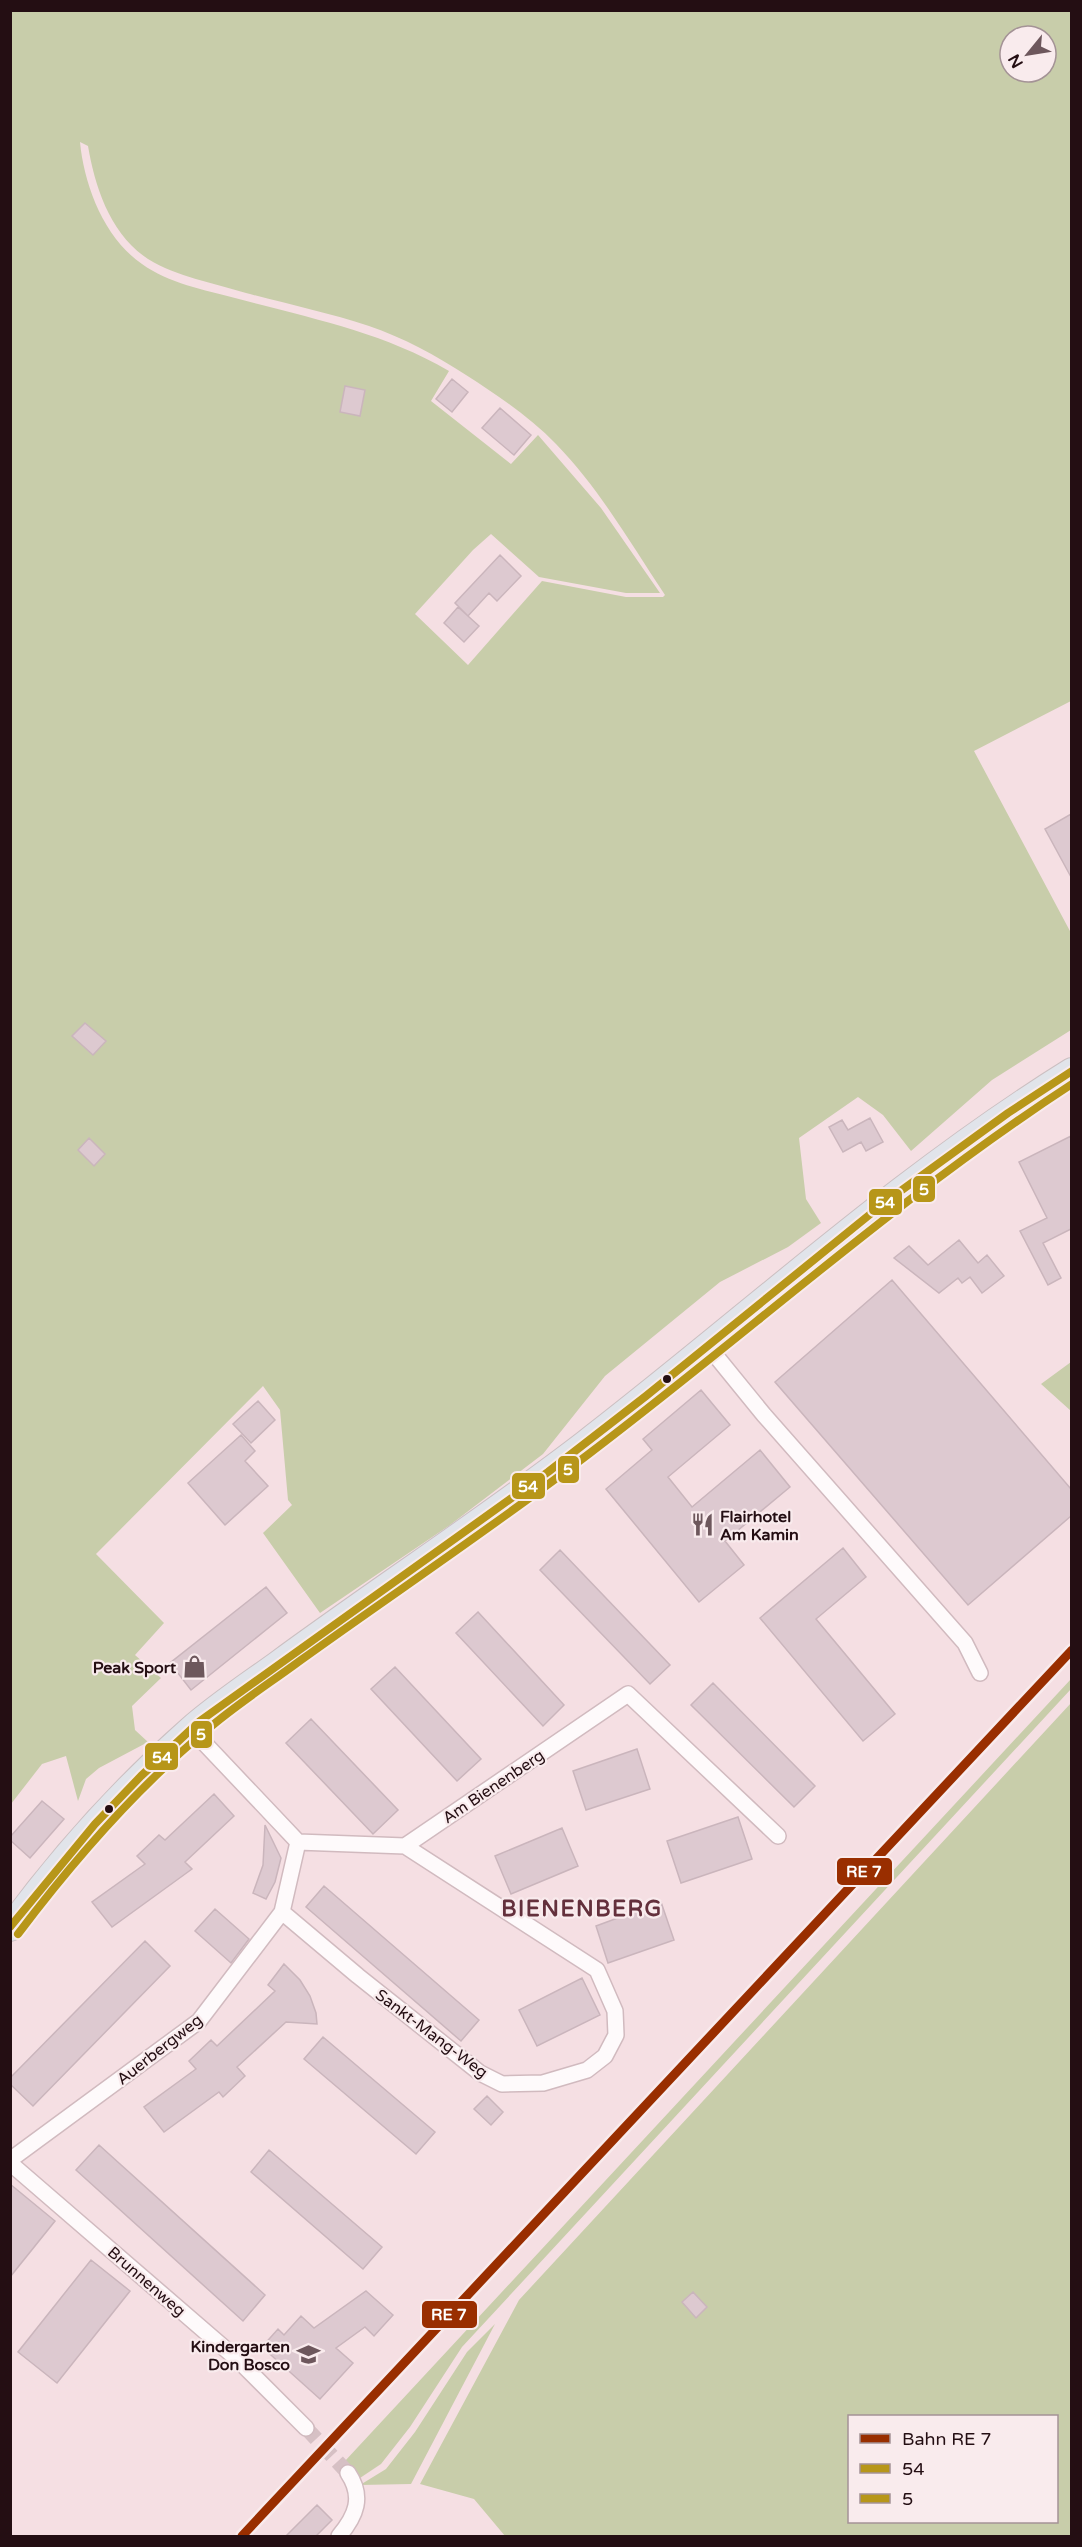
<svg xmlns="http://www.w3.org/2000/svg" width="1082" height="2547" viewBox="0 0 1082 2547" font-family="'Varela Round',sans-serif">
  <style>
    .green { fill: #c8cdaa; fill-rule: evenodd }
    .building { fill: #ddc9d0; stroke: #cab5bc; stroke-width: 1.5 }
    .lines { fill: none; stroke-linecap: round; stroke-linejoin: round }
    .street-tunnel { stroke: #d6c0c4; stroke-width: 15; stroke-dasharray: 15 8; stroke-linecap: butt }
    .street-casing { stroke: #d1babf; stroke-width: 18 }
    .primary-casing { stroke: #cbbfc1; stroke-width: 28 }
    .street { stroke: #fefafb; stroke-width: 15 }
    .primary { stroke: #e1e4ea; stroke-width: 26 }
    .bus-1-casing { stroke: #f9ebed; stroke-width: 12 }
    .bus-2-casing { stroke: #f9ebed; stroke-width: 12 }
    .bus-1 { stroke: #b79619; stroke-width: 8 }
    .bus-2 { stroke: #b79619; stroke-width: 8 }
    .rail-1-casing { stroke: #f9ebed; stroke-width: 14 }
    .rail-1 { stroke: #992e00; stroke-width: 9 }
    .bus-dot { fill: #240e13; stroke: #f9ebed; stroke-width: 2 }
    .labels { text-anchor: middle; stroke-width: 4.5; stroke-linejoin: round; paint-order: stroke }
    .poi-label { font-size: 16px; font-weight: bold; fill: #240e13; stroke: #f9ebed; text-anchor: end }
    .street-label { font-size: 16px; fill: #240e13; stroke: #f9ebed }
    .district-label { font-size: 22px; font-weight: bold; letter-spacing: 1.5px; fill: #64303c; stroke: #f9ebed }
    .line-badge { stroke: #f9ebed; stroke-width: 2 }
    .badge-label { font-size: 16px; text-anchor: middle; font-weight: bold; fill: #fff }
  </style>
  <rect width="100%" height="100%" fill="#f5dfe3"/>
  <path class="green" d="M 11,11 L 1071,11 L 1071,701 L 974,751 L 1071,933 L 1071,1030 L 992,1080 L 911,1151 L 883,1115 L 858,1097 L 799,1138 L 806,1199 L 821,1223 L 788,1247 L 720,1282 L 605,1376 L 543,1454 L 450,1525 L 320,1613 L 263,1533 L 292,1505 L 288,1500 L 280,1410 L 263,1386 L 96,1554 L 164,1623 L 135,1655 L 161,1678 L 132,1706 L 135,1730 L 148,1742 L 99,1768 L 86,1779 L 78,1801 L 66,1756 L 42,1764 L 11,1804 ZM 1010,36 L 1046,36 L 1046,72 L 1010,72 ZM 80,142 L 88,146 C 95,187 110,234 148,259 C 177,277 214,283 246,293 C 287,304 329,313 369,326 C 402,337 437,356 466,375 C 497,395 530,417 556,444 C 599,488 631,544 665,595 L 663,597 L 626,597 L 542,581 L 468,665 L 415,614 L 473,550 L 491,534 L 539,577 L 626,593 L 660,593 L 601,508 L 538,435 L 511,464 L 431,401 L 449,371 C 380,331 312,319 235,298 C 205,290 168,283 142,264 C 104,238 84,185 80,142 Z
    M 1071,1362 L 1071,1411 L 1041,1384 Z
    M 1071,1679 L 1071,1689 L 462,2347 L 410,2427 L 381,2464 L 357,2480 L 345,2461 Z
    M 1071,1703 L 1071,2536 L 505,2536 L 474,2499 L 420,2484 L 519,2300 ZM 850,2416 L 1056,2416 L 1056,2522 L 850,2522 Z
    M 495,2324 L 411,2484 L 360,2485 L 386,2469 L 415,2432 L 467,2352 Z"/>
  <path class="building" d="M 452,379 L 468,392 L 452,412 L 436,399 Z
    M 345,386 L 365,390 L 360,416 L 340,412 Z
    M 500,408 L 531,435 L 514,455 L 482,428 Z
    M 500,555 L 521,576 L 497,601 L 489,593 L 468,616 L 455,603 Z
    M 458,607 L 479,626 L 464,642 L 444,623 Z
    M 1071,814 L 1071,877 L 1045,829 Z
    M 85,1023 L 106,1041 L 93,1055 L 72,1036 Z
    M 870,1118 L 883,1142 L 866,1151 L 861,1142 L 843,1152 L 829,1127 L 842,1120 L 848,1130 Z
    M 1071,1136 L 1071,1229 L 1043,1243 L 1061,1278 L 1048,1285 L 1020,1231 L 1047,1218 L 1019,1162 Z
    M 89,1138 L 105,1154 L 94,1166 L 78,1150 Z
    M 959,1240 L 978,1263 L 987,1255 L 1004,1276 L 982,1293 L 970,1277 L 962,1283 L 958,1278 L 939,1293 L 894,1258 L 909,1246 L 928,1265 Z
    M 892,1280 L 1071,1489 L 1071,1516 L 968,1605 L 775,1382 Z
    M 701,1390 L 730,1425 L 668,1477 L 692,1507 L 760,1450 L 790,1487 L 725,1541 L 744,1565 L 699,1602 L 606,1489 L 652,1450 L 643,1439 Z
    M 258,1401 L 275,1420 L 251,1443 L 233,1424 Z
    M 241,1435 L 255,1451 L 245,1461 L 268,1486 L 225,1525 L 188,1483 Z
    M 843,1548 L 866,1577 L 816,1619 L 895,1714 L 863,1741 L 760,1618 Z
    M 560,1550 L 670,1665 L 650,1684 L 540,1570 Z
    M 266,1587 L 287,1613 L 191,1690 L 170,1663 Z
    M 478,1612 L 564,1705 L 543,1726 L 456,1633 Z
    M 395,1667 L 481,1759 L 457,1781 L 371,1689 Z
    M 713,1683 L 815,1786 L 794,1807 L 691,1705 Z
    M 311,1719 L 398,1810 L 373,1834 L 286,1743 Z
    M 637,1749 L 650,1789 L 586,1810 L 573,1771 Z
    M 214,1794 L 234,1816 L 185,1862 L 192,1869 L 112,1927 L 92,1902 L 145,1864 L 137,1856 L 159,1835 L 165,1840 Z
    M 42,1801 L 64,1819 L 30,1858 L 10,1840 L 10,1837 Z
    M 738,1817 L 752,1859 L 681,1883 L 667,1841 Z
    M 265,1825 L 281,1858 L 275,1882 L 266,1899 L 253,1893 L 263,1865 Z
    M 562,1828 L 578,1866 L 511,1894 L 495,1856 Z
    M 324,1886 L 479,2020 L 461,2041 L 306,1907 Z
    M 661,1902 L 674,1940 L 608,1963 L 596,1926 Z
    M 215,1909 L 249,1939 L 231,1963 L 195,1931 Z
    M 145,1941 L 170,1966 L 33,2106 L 10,2084 L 10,2078 Z
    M 284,1964 L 300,1980 L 310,1996 L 316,2013 L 317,2024 L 286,2022 L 237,2067 L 245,2076 L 223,2097 L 219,2092 L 164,2132 L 144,2107 L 196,2069 L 189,2061 L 211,2040 L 217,2046 L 275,1991 L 268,1985 Z
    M 582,1978 L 600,2015 L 537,2046 L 519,2010 Z
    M 323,2037 L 435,2132 L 416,2154 L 304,2059 Z
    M 487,2096 L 503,2112 L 491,2125 L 474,2109 Z
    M 99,2145 L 265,2295 L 243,2321 L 76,2170 Z
    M 269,2150 L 382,2247 L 363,2269 L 251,2172 Z
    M 10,2184 L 55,2221 L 10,2277 Z
    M 91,2260 L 130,2291 L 57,2383 L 18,2352 Z
    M 366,2291 L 393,2315 L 374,2336 L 365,2327 L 336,2348 L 353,2363 L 320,2399 L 262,2347 L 278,2329 L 284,2335 L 301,2316 L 314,2328 Z
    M 693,2292 L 707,2307 L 696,2318 L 682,2302 Z
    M 317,2505 L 332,2520 L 316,2536 L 286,2536 Z"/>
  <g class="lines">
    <path class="street-tunnel" d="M 306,2428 L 348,2473"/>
    <defs>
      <path id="street" d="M 707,1345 L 764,1415 L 965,1643 L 980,1673
        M 191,1729 L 298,1842 L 405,1846 L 628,1694 L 778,1836
        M 282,1912 L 358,1976 L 480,2073 L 502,2084 L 543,2083 L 587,2070 L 605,2056 L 616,2035 L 615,2011 L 597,1970 L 405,1846
        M 10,2160 L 199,2021 L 282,1912 L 298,1842
        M 10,2163 L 237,2359 L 306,2428
        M 339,2536 C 356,2516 364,2497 348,2473"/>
      <path id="primary" d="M 10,1928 C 63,1856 123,1789 190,1730 C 217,1706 249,1685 278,1664 C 380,1589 486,1520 586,1443 C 747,1319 898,1179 1072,1071"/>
    </defs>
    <use href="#street" class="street-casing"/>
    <use href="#primary" class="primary-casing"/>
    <use href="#street" class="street"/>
    <use href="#primary" class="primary"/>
    <defs>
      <path id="bus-1" d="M 10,1927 L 95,1824 L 141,1776 L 200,1721 L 548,1472 L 646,1396 L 884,1203 L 1008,1113 L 1072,1071"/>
      <path id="bus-2" d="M 18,1934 C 74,1860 136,1788 208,1729 C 237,1704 270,1683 301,1660 C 397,1591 496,1525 590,1453 C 752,1330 900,1196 1072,1084"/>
    </defs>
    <use href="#bus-1" class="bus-1-casing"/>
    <use href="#bus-2" class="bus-2-casing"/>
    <use href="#bus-1" class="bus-1"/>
    <use href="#bus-2" class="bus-2"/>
    <defs>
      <path id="rail-1" d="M 242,2536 L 1072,1650"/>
    </defs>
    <use href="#rail-1" class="rail-1-casing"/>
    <use href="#rail-1" class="rail-1"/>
  </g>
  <defs>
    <symbol id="restaurant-bare" viewBox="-9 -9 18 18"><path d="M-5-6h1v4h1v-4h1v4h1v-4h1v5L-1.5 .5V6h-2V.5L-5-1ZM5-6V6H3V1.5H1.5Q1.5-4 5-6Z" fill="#6d575c" stroke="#f9ebed" stroke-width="2.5" paint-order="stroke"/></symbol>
    <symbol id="shop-bare" viewBox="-9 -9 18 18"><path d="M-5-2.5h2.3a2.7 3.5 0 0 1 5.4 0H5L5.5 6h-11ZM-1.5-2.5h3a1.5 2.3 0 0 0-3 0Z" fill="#6d575c" stroke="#f9ebed" stroke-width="2.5" paint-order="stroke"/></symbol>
    <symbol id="school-bare" viewBox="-9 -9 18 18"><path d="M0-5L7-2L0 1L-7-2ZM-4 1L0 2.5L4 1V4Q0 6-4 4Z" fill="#6d575c" stroke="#f9ebed" stroke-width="2.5" paint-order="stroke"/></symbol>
  </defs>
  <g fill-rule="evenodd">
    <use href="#restaurant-bare" x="686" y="1508" width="33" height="33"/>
    <use href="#shop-bare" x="178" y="1650" width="33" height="33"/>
    <use href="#school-bare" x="292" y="2338" width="33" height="33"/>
  </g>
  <g class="bus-dot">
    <circle cx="667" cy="1379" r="5"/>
    <circle cx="109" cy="1809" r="5"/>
  </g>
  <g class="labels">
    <g class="poi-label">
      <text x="720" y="1522" text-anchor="start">Flairhotel<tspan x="720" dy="18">Am Kamin</tspan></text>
      <text x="176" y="1673">Peak Sport</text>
      <text x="290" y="2352">Kindergarten<tspan x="290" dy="18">Don Bosco</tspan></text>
    </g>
    <g class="street-label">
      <text transform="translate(493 1786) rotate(-34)" y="6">Am Bienenberg</text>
      <text transform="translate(432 2033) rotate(37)" y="6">Sankt-Mang-Weg</text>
      <text transform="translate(159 2049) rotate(-38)" y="6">Auerbergweg</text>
      <text transform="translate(147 2281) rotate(41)" y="6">Brunnenweg</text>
    </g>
    <g class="district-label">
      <text x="582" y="1916">BIENENBERG</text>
    </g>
  </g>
  <g class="line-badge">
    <rect x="912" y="1175" width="24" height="28" rx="6" fill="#b79619"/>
    <rect x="868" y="1188" width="35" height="28" rx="6" fill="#b79619"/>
    <rect x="557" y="1455" width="23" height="29" rx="6" fill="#b79619"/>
    <rect x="511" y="1472" width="35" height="28" rx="6" fill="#b79619"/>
    <rect x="190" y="1720" width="23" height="29" rx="6" fill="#b79619"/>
    <rect x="144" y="1742" width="35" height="29" rx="6" fill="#b79619"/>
    <rect x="836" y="1857" width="57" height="29" rx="6" fill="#992e00"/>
    <rect x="421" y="2300" width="57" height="29" rx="6" fill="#992e00"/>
  </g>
  <g class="badge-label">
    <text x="924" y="1195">5</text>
    <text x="885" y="1208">54</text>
    <text x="568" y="1475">5</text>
    <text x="528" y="1492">54</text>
    <text x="201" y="1740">5</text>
    <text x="162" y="1763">54</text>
    <text x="864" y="1877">RE 7</text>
    <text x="449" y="2320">RE 7</text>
  </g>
  <rect width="1082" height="2547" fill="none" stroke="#240e13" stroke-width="24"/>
  <rect x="848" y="2415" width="210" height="108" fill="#f9ebed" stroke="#a49396" stroke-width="1.5"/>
  <rect x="860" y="2434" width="30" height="9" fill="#992e00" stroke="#a49396" stroke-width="1.5"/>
  <text x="902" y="2445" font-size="18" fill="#240e13">Bahn RE 7</text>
  <rect x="860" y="2464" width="30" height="9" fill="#b79619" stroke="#a49396" stroke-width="1.5"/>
  <text x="902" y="2475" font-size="18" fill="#240e13">54</text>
  <rect x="860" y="2494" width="30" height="9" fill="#b79619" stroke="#a49396" stroke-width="1.5"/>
  <text x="902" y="2505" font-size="18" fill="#240e13">5</text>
  <g transform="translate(1028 54) rotate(240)"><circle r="28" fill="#f9ebed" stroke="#a49396" stroke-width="1.5"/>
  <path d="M0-4.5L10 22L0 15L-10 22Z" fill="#6d575c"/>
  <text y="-9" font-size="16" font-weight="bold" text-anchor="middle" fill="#240e13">N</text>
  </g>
</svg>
